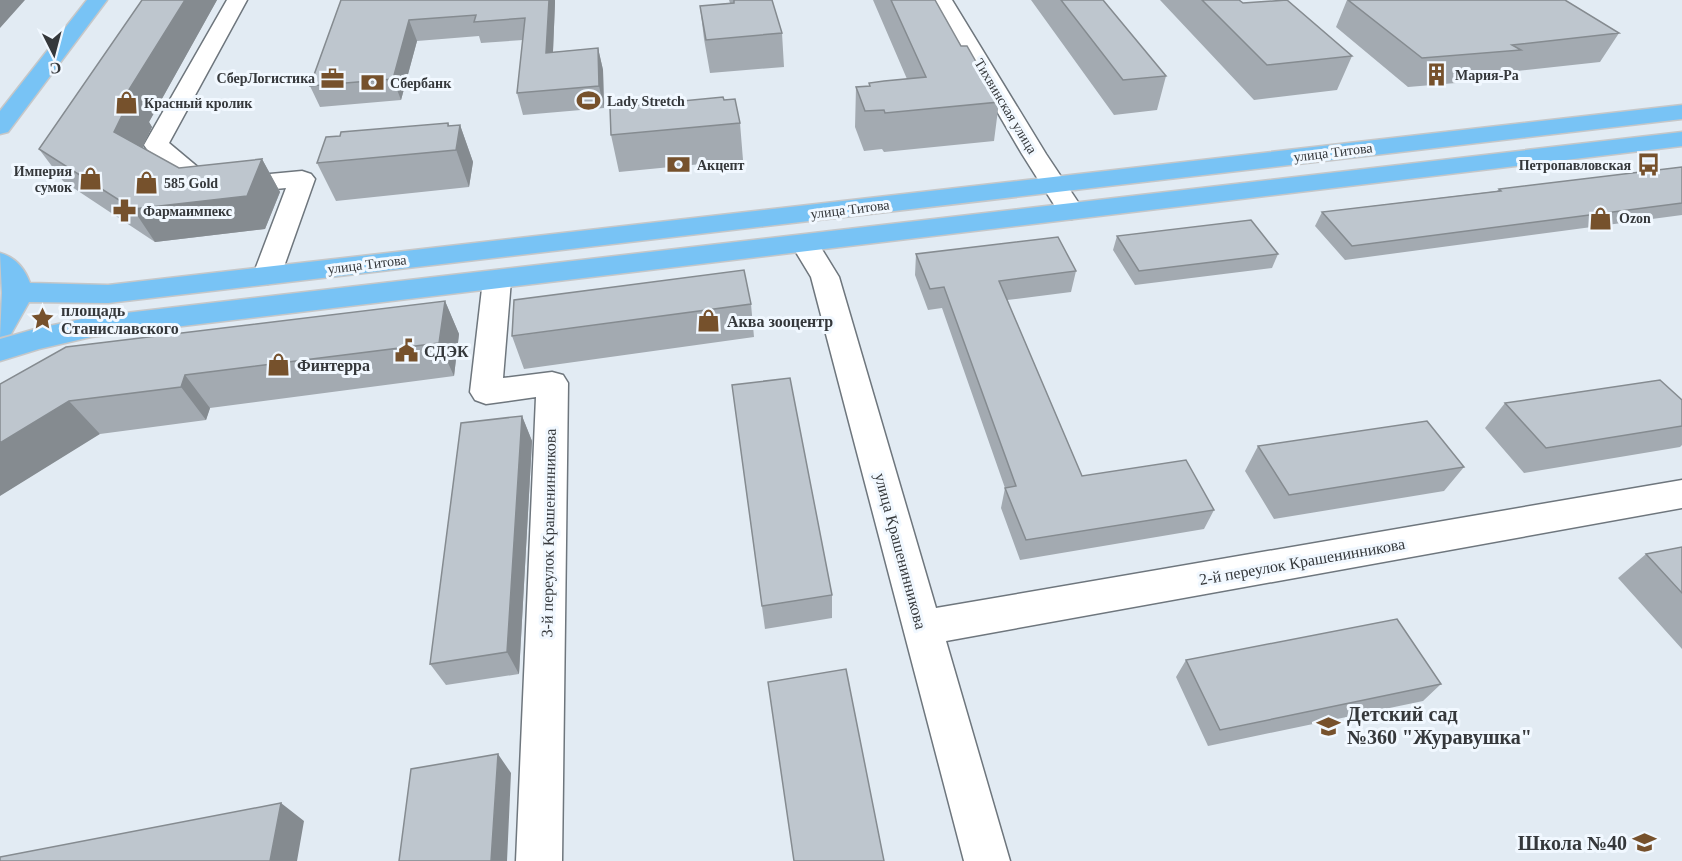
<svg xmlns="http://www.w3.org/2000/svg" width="1682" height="861" viewBox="0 0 1682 861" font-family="Georgia,serif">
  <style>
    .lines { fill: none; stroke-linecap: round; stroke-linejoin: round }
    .minor-casing { stroke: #6e767d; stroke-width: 3 }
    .major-casing { stroke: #c6c7c8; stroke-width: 3 }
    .minor { fill: #fff; fill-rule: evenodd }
    .major { fill: #78c3f5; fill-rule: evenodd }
    .wall { fill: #a3aab1 }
    .shaded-wall { fill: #858b90 }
    .building { fill: #bec6ce; stroke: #858b90; stroke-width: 1.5 }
    .labels { text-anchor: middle; stroke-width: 6; stroke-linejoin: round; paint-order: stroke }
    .far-poi-label { font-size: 14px; font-weight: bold; fill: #35383b; stroke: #f1f8ff; text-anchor: start }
    .far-street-label { font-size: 14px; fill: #35383b; stroke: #f1f8ff }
    .poi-label { font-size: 16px; font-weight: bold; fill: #35383b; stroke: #f1f8ff; text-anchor: start }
    .street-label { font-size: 16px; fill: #35383b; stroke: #f1f8ff }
    .near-poi-label { font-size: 20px; font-weight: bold; fill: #35383b; stroke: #f1f8ff; text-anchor: start }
  </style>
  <rect width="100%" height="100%" fill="#e2ebf3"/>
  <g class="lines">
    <defs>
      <path id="minor" d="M 227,0 L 247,0 L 169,143 L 206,174 L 218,179 L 302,171 L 311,174 L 315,179 L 281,275 L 277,281 L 267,284 L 257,281 L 253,275 L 286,188 L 214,195 C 191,189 157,165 144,145 Z
        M 932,0 L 952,0 L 1046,154 L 1084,211 L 1080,217 L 1071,219 L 1062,217 L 1058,211 L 1022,154 Z
        M 805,236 L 815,238 L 839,277 L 936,608 L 1682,480 L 1682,508 L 946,641 L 1010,861 L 964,861 L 811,277 L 791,244 L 795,238 Z
        M 497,271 L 507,274 L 511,280 L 503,378 L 552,372 L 563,375 L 568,383 L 562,861 L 516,861 L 536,397 L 486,404 L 475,400 L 470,392 L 483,280 L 487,274 Z"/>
      <path id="major" d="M 87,0 L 107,0 L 8,132 L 0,134 L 0,111 Z
        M 1682,105 L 1682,119 L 108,303 L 29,302 L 11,334 L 0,337 L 2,293 L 0,253 C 15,257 25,269 30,283 L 108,285 Z
        M 1682,132 L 1682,146 L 91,337 L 39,349 L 0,361 L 0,339 L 35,329 L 91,317 Z"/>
    </defs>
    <use href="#minor" class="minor-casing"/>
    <use href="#major" class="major-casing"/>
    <use href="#minor" class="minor"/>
    <use href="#major" class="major"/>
  </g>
  <path class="wall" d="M 141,0 L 217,0 L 149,122 L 152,127 L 142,147 L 179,168 L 262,159 L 280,192 L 265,229 L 155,242 L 63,181 L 39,149 L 142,1 Z
    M 341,0 L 555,3 L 553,52 L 598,48 L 603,70 L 604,108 L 523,115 L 517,93 L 523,40 L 481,43 L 479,36 L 417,41 L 401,100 L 320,107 L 310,86 Z
    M 729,0 L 772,0 L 782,33 L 784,67 L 710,73 L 704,39 L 700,6 L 730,3 Z
    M 873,0 L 935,0 L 961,46 L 999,102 L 994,141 L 884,152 L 882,149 L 864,151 L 855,127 L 856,87 L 869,86 L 869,83 L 907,79 Z
    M 1031,0 L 1103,0 L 1166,76 L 1157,110 L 1114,115 Z
    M 1160,0 L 1239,0 L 1243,3 L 1352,56 L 1337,90 L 1254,100 Z
    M 1347,0 L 1619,33 L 1600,62 L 1508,72 L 1504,79 L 1408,87 L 1336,27 Z
    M 724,100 L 740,123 L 743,160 L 619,172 L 611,135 Z
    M 448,123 L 449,126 L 460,125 L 473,162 L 469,187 L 336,201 L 317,163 Z
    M 1682,167 L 1682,215 L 1345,260 L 1315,226 L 1322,212 L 1497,191 L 1499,189 Z
    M 1117,236 L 1278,254 L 1272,268 L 1135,285 L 1113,250 Z
    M 916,254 L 1076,271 L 1071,292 L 1007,300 L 1082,476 L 1214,510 L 1204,529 L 1020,560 L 1001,508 L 1005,488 L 942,308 L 928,310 L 915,275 Z
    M 445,301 L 459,334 L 454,376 L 210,408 L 206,420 L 100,434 L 0,384 Z
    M 751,304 L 754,337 L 524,369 L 512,336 Z
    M 732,385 L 832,595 L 832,618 L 765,629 Z
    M 1682,400 L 1682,445 L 1680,447 L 1524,473 L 1485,428 L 1505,403 Z
    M 522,416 L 532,441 L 519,674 L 446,685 L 430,664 Z
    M 1258,446 L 1464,467 L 1444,491 L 1274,519 L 1245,471 Z
    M 1682,547 L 1682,649 L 1618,578 L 1646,554 Z
    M 1186,660 L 1441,684 L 1423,701 L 1208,746 L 1176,677 Z"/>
  <path class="shaded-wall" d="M 0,0 L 25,0 L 0,28 Z
    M 185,0 L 217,0 L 149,122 L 152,127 L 135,164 L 114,132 L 125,96 Z
    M 549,0 L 555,0 L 555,3 L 552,74 L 546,53 Z
    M 409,20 L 417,41 L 401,100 L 393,79 Z
    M 598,48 L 603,70 L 604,108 L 599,86 Z
    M 448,123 L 457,146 L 460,125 L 473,162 L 469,187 L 448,126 Z
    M 262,159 L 280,192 L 265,229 L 155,242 L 133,209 Z
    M 445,301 L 459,334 L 454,376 L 439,343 Z
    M 185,375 L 210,408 L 206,420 L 181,387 Z
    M 69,401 L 100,434 L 0,496 L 0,443 Z
    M 522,416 L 532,441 L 519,674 L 507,652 Z
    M 498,754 L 511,773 L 507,861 L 491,861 Z
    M 281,803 L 304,821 L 297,861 L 270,861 Z"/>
  <path class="building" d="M 142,0 L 185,0 L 125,96 L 132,95 L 114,132 L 179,168 L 262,159 L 247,196 L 133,209 L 39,149 Z
    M 341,0 L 549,0 L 546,53 L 598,48 L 599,86 L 517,93 L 525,18 L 474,22 L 476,15 L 409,20 L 393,79 L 310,86 Z
    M 734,0 L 772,0 L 782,33 L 706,40 L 700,6 L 734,3 Z
    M 891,0 L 935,0 L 961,46 L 967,46 L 999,102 L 885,113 L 884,110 L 865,111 L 856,87 L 870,86 L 869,83 L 884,81 L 926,77 Z
    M 1061,0 L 1103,0 L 1166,76 L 1123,80 Z
    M 1202,0 L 1239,0 L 1243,3 L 1287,0 L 1352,56 L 1267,65 Z
    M 1348,0 L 1565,0 L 1619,33 L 1512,45 L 1521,50 L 1422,58 Z
    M 723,97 L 724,100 L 735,99 L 740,123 L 611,135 L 610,108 Z
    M 448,123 L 448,126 L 460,125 L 456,150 L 317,163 L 326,137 L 340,136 L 341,132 Z
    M 1682,167 L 1682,203 L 1352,246 L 1322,212 L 1501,191 L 1499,189 Z
    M 1251,220 L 1278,254 L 1139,271 L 1117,236 Z
    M 1058,237 L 1076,271 L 999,281 L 1082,476 L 1186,460 L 1214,510 L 1026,540 L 1005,488 L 1016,486 L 944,287 L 930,289 L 916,254 Z
    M 744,270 L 751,304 L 512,336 L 514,300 Z
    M 445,301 L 439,343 L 185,375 L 181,387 L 69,401 L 0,443 L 0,384 L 66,347 Z
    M 790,378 L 832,595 L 762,606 L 732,385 Z
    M 1660,380 L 1682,400 L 1682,426 L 1546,448 L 1505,403 Z
    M 522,416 L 507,652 L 430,664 L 461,423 Z
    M 1427,421 L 1464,467 L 1289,495 L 1258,446 Z
    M 1682,547 L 1682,593 L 1646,554 Z
    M 1397,619 L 1441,684 L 1220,730 L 1186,660 Z
    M 846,669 L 884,861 L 794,861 L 768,682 Z
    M 498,754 L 491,861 L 399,861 L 411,769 Z
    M 281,803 L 270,861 L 0,861 L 0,857 Z"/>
  <defs>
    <symbol id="building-bare" viewBox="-9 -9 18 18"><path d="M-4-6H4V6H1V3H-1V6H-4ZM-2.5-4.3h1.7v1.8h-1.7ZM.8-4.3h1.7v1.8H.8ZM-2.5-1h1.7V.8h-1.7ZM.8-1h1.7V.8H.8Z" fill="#76512c" stroke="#f1f8ff" stroke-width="2.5" paint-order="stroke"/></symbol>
    <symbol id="office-bare" viewBox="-9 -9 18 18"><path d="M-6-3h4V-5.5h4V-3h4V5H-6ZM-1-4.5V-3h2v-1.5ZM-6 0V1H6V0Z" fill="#76512c" stroke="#f1f8ff" stroke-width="2.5" paint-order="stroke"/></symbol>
    <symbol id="bank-bare" viewBox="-9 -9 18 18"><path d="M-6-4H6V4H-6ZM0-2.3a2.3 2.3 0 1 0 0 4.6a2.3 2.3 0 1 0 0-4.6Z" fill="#76512c" stroke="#f1f8ff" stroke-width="2.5" paint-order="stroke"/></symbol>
    <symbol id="stadium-bare" viewBox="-9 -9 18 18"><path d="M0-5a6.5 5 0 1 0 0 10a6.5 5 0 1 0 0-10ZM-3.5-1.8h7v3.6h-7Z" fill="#76512c" stroke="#f1f8ff" stroke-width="2.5" paint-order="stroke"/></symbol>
    <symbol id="shop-bare" viewBox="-9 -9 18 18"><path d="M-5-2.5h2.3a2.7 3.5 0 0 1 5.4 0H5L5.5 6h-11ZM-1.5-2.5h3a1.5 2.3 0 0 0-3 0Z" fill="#76512c" stroke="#f1f8ff" stroke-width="2.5" paint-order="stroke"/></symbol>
    <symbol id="bus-bare" viewBox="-9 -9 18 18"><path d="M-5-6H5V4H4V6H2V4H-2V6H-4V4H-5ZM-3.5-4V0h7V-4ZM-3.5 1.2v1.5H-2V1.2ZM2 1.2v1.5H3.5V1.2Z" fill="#76512c" stroke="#f1f8ff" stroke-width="2.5" paint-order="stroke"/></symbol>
    <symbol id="pharmacy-bare" viewBox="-9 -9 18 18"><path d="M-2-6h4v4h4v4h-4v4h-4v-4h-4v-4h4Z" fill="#76512c" stroke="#f1f8ff" stroke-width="2.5" paint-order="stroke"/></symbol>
    <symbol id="sight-bare" viewBox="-9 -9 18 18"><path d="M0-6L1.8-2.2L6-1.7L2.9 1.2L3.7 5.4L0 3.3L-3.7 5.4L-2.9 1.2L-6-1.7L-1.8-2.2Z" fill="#76512c" stroke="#f1f8ff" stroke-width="2.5" paint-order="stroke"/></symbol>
    <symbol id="civic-bare" viewBox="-9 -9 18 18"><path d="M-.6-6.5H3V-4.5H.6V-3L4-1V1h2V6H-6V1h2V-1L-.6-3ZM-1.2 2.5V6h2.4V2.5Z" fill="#76512c" stroke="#f1f8ff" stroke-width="2.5" paint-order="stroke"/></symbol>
    <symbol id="school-bare" viewBox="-9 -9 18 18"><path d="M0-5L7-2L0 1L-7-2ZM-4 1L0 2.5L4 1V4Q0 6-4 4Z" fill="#76512c" stroke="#f1f8ff" stroke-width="2.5" paint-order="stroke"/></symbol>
  </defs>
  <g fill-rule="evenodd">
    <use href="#building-bare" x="1420" y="58" width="33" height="33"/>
    <use href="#office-bare" x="316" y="62" width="33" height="33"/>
    <use href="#bank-bare" x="356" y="66" width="33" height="33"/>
    <use href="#stadium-bare" x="572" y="84" width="33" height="33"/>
    <use href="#shop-bare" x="110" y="86" width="33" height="33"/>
    <use href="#bank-bare" x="662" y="148" width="33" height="33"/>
    <use href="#bus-bare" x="1632" y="148" width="33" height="33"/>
    <use href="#shop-bare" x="74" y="162" width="33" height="33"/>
    <use href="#shop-bare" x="130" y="166" width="33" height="33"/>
    <use href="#pharmacy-bare" x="108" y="194" width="33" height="33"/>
    <use href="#shop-bare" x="1584" y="202" width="33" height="33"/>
    <use href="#sight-bare" x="26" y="302" width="33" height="33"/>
    <use href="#shop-bare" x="692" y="304" width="33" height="33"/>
    <use href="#civic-bare" x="390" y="334" width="33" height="33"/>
    <use href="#shop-bare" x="262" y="348" width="33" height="33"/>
    <use href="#school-bare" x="1312" y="710" width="33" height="33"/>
    <use href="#school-bare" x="1628" y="826" width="33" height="33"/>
  </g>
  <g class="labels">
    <g class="far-poi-label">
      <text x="1455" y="80">Мария-Ра</text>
      <text x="315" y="83" text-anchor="end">СберЛогистика</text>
      <text x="390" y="88">Сбербанк</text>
      <text x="607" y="106">Lady Stretch</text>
      <text x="144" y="108">Красный кролик</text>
      <text x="697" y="170">Акцепт</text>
      <text x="1631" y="170" text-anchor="end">Петропавловская</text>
      <text x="72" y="176" text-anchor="end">Империя<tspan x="72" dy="16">сумок</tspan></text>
      <text x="164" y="188">585 Gold</text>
      <text x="143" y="216">Фармаимпекс</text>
      <text x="1619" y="223">Ozon</text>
    </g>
    <g class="far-street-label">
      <text transform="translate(1006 106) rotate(59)" y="5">Тихвинская улица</text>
      <text transform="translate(1333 152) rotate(-7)" y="5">улица Титова</text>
      <text transform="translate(850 209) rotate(-7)" y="5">улица Титова</text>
      <text transform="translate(367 264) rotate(-7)" y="5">улица Титова</text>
    </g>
    <g class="poi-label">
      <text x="61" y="316">площадь<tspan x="61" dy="18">Станиславского</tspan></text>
      <text x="727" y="327">Аква зооцентр</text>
      <text x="424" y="357">СДЭК</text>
      <text x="297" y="371">Финтерра</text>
    </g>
    <g class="street-label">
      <text transform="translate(548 533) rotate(-89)" y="6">3-й переулок Крашенинникова</text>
      <text transform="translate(901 551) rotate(75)" y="6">улица Крашенинникова</text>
      <text transform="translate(1302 561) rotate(-10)" y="6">2-й переулок Крашенинникова</text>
    </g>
    <g class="near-poi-label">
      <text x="1347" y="721">Детский сад<tspan x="1347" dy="23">№360 "Журавушка"</tspan></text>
      <text x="1627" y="850" text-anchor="end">Школа №40</text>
    </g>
  </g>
  <g transform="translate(54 54) rotate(174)" stroke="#f1f8ff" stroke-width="4.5" paint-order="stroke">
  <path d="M0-4.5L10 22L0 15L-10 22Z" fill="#35383b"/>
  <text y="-9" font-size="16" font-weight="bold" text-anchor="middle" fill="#35383b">С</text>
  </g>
</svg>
